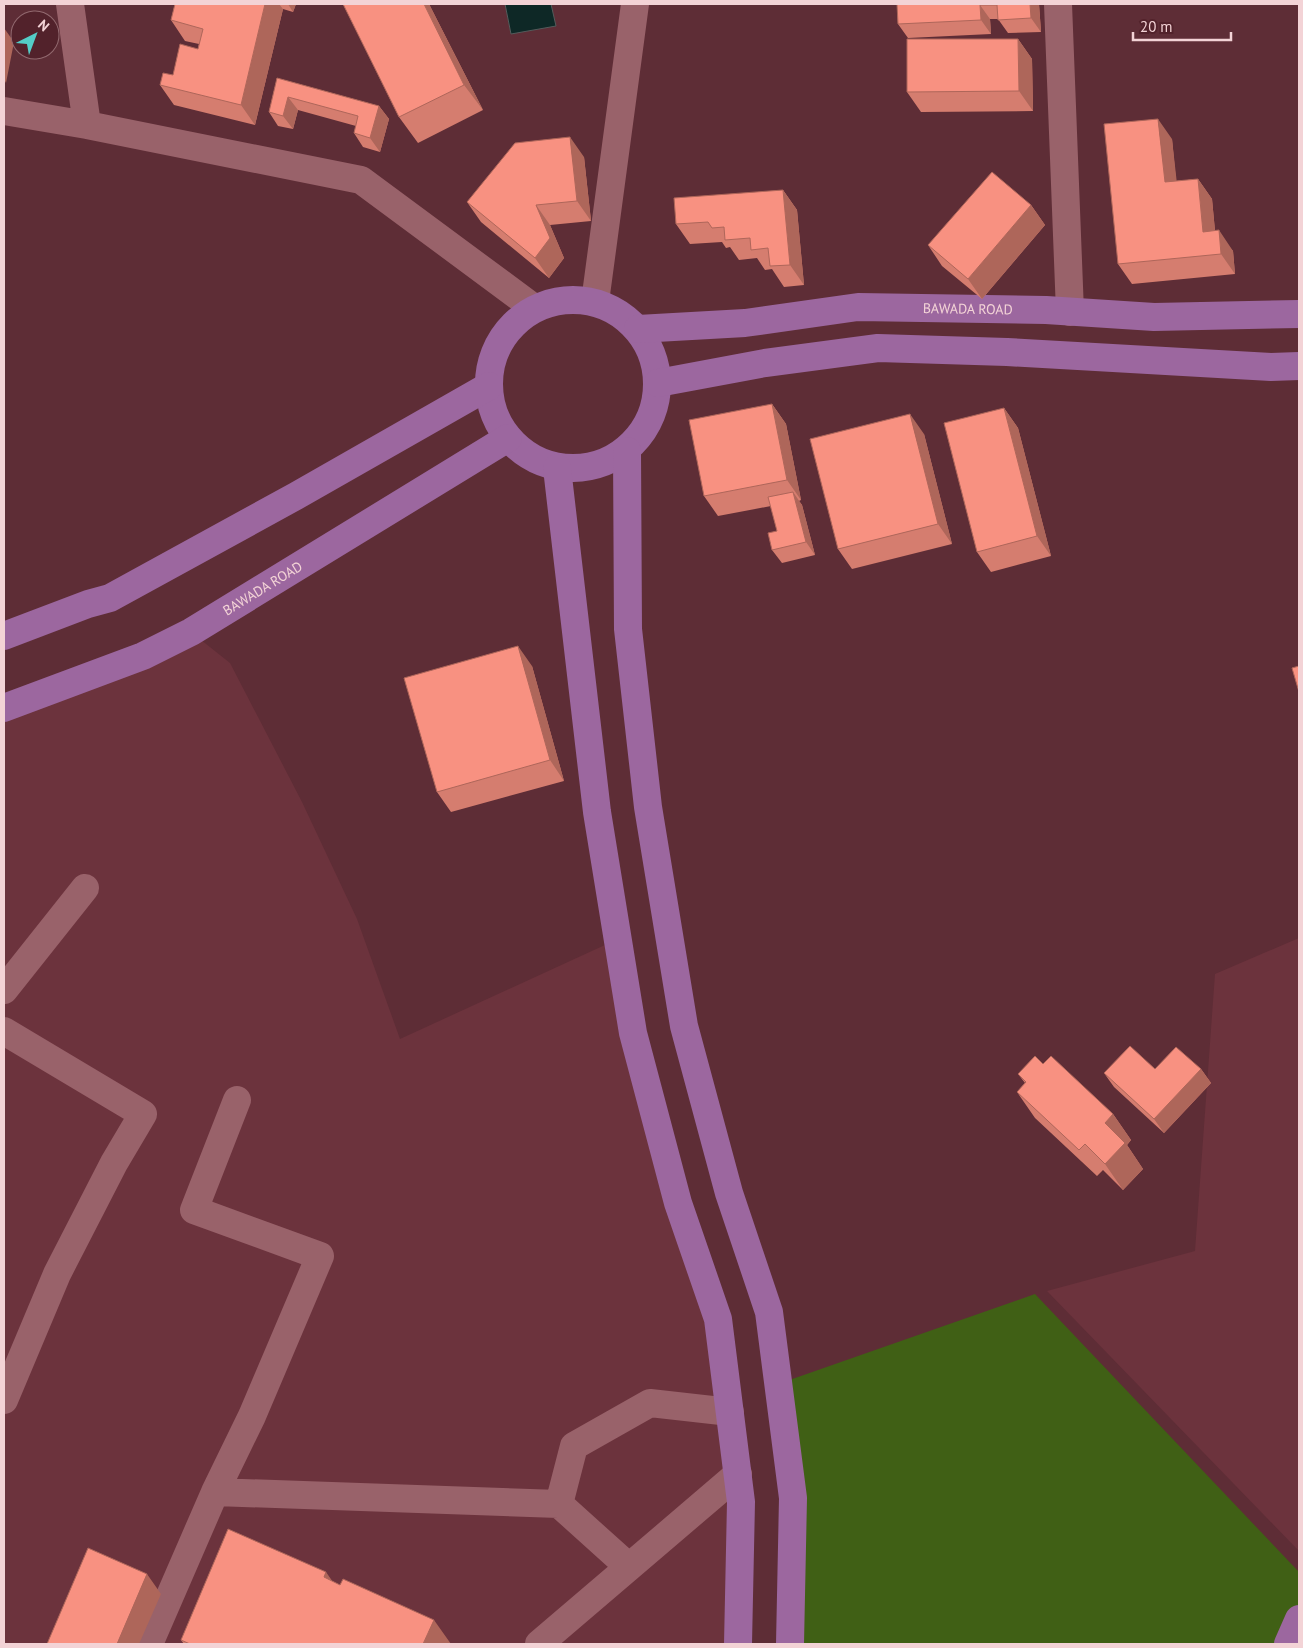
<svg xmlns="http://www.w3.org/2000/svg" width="1303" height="1648" viewBox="0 0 1303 1648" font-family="'PT Sans',sans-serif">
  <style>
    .built { fill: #6c333d }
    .green { fill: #406015 }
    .water { fill: #0e2826; stroke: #535b5b }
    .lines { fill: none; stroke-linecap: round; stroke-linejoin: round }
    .minor { stroke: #99626a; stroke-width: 28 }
    .major { stroke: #9c679f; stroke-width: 28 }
    .wall { fill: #d57d6f }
    .shaded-wall { fill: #ae665a }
    .building { fill: #f89181; stroke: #ae665a }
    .labels { text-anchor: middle; stroke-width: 5; stroke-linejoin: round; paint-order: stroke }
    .street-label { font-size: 14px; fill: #f3d3d6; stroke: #52222b }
  </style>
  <rect width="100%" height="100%" fill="#5e2d36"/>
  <path class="built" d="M 191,632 L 230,663 L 302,802 L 357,919 L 400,1039 L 618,939 L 718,1319 L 738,1644 L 4,1644 L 4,708 Z
    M 1299,938 L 1299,1551 L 1047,1291 L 1195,1251 L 1215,974 Z"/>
  <path class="green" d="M 1035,1294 L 1299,1572 L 1299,1619 L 1289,1644 L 790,1644 L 778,1384 Z"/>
  <path class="water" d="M 505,4 L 551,4 L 556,26 L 511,34 Z"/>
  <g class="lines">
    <path class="minor" d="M 70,4 L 87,125 L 361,180 L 534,308
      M 1058,4 L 1070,312
      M 4,111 L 87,125
      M 595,302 L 635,4
      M 4,990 L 85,888
      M 4,1031 L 143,1114 L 114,1163 L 57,1274 L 4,1400
      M 215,1492 L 559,1504
      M 629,1567 L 559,1504 L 574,1446 L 650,1403 L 730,1412
      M 149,1644 L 215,1492 L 252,1416 L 320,1256 L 194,1210 L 237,1100
      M 539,1644 L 738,1474"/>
    <g class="major">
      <circle cx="573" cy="384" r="84"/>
      <path id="s1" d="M 638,329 L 745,323 L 858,307 L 1046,310 L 1154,317 L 1299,314"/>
      <path d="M 658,383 L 765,363 L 878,348 L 1007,352 L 1271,367 L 1299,366"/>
      <path d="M 627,451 L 628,629 L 648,807 L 684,1026 L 729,1193 L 769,1312 L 793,1498 L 790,1644"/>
      <path d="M 557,468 L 597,812 L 633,1033 L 678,1203 L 718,1319 L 741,1502 L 738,1644"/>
      <path d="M 4,636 L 88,604 L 110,598 L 296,496 L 489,386"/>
      <path id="s2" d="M 4,708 L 143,656 L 191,632 L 508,438"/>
      <path d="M 1288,1644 L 1299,1619"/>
    </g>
  </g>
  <path class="wall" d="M 175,4 L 296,4 L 293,12 L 283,9 L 255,125 L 174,105 L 160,85 L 173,75 L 198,49 L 199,44 L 185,41 L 171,20 Z
    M 343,4 L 429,4 L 483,110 L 418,143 L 399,117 Z
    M 897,4 L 1039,4 L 1041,32 L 1008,33 L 998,19 L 990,19 L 991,34 L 908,38 L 898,24 Z
    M 1018,39 L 1032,59 L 1033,111 L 921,112 L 907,92 Z
    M 277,78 L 379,106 L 389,119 L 380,152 L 363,147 L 354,133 L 356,126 L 298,110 L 293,129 L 278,126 L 269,112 Z
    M 1172,139 L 1176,181 L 1198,179 L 1212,199 L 1215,231 L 1233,251 L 1235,274 L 1132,284 L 1118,264 Z
    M 584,157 L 591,221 L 550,225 L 564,258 L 549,278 L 481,222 L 467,202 Z
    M 783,190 L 797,210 L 804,285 L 784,287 L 772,269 L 765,270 L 757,258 L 739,260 L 730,247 L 726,248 L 722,242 L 690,244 L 676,224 Z
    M 1031,205 L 1045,225 L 982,299 L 942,266 L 928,245 Z
    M 772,404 L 786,424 L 801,500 L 799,501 L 802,505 L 815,555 L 782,563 L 772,550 L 777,531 L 771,506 L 718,516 L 704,496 Z
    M 1004,408 L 1018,428 L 1051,556 L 991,572 L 977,552 Z
    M 924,434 L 952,544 L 852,569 L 838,549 Z
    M 532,666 L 564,781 L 451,812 L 437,792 Z
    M 1043,1064 L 1113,1114 L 1131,1140 L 1127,1145 L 1143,1169 L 1123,1190 L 1103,1170 L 1097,1176 L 1035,1118 L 1017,1092 L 1025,1083 L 1018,1074 Z
    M 1155,1069 L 1201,1069 L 1211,1083 L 1164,1133 L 1114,1087 L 1104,1073 Z
    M 332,1581 L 451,1644 L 184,1644 L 181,1640 Z"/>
  <path class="shaded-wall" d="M 265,4 L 279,4 L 283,9 L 255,125 L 241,105 Z
    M 288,4 L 296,4 L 293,12 Z
    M 424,4 L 429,4 L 483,110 L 464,85 Z
    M 1030,4 L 1039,4 L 1041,32 L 1031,18 Z
    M 980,5 L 990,19 L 991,34 L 981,20 Z
    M 4,28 L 14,42 L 6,83 L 4,79 Z
    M 1018,39 L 1032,59 L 1033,111 L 1019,91 Z
    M 288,97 L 298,110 L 293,129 L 283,116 Z
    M 379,106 L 389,119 L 380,152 L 370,138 Z
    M 1158,119 L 1172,139 L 1179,202 L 1165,182 Z
    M 570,137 L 584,157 L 591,221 L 577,201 Z
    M 1198,179 L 1212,199 L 1217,252 L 1203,232 Z
    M 783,190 L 797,210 L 804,285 L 790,265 Z
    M 536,205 L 550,225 L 564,258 L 549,278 L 535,258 Z
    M 1031,205 L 1045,225 L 982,299 L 968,279 Z
    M 1219,230 L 1233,251 L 1235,274 L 1221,254 Z
    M 772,404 L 786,424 L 801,500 L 787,480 Z
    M 1004,408 L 1018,428 L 1051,556 L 1037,536 Z
    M 910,414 L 924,434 L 952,544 L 938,524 Z
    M 793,492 L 802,505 L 815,555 L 806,542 Z
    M 518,646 L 532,666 L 564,781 L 550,760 Z
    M 1201,1069 L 1211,1083 L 1164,1133 L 1154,1119 Z
    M 1113,1114 L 1131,1140 L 1127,1145 L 1143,1169 L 1123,1190 L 1105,1164 L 1105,1123 Z
    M 326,1572 L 344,1598 L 324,1577 Z
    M 147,1574 L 161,1594 L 139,1644 L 117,1644 Z
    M 434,1620 L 451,1644 L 423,1644 Z"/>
  <path class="building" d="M 175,4 L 265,4 L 241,105 L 160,85 L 163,73 L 173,75 L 180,44 L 198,49 L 203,29 L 171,20 Z
    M 343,4 L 424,4 L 464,85 L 399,117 Z
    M 897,4 L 1030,4 L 1031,18 L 998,20 L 997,5 L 980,5 L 981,20 L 898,24 Z
    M 907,39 L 1018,39 L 1019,91 L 907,92 Z
    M 277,78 L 379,106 L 370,138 L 354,133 L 358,116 L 288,97 L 283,116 L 269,112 Z
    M 1158,119 L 1165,182 L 1198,179 L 1203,232 L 1219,230 L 1221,254 L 1118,264 L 1104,124 Z
    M 570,137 L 577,201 L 536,205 L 550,238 L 535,258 L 467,202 L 515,143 Z
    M 992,172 L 1031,205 L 968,279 L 928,245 Z
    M 783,190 L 790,265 L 770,266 L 768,248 L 751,250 L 750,238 L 725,240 L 724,227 L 712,228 L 708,222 L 676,224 L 674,198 Z
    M 772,404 L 787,480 L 704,496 L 689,420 Z
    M 1004,408 L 1037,536 L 977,552 L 944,423 Z
    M 910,414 L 938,524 L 838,549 L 810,439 Z
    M 793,492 L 806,542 L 772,550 L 768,533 L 777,531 L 768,497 Z
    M 518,646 L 550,760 L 437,792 L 404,678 Z
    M 1299,666 L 1299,692 L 1292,668 Z
    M 1130,1046 L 1155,1069 L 1176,1047 L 1201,1069 L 1154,1119 L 1104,1073 Z
    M 1035,1056 L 1043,1064 L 1051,1056 L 1113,1114 L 1105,1123 L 1125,1143 L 1105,1164 L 1085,1144 L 1079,1150 L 1017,1092 L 1026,1082 L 1018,1074 Z
    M 228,1529 L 326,1572 L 324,1577 L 340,1585 L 343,1579 L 434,1620 L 423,1644 L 190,1644 L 181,1640 Z
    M 88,1548 L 147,1574 L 117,1644 L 47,1644 Z"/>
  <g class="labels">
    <g class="street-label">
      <text dy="5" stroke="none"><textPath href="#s1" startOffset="331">BAWADA ROAD</textPath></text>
      <text dy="5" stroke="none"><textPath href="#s2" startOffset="286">BAWADA ROAD</textPath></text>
    </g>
  </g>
  <rect width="1303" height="1648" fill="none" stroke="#f3d3d6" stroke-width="10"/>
  <g transform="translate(35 35) rotate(42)"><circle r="24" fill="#52222b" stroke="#92696f"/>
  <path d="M0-4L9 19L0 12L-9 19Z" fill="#54cdc7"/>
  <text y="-8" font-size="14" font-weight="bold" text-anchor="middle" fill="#f3d3d6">N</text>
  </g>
  <path d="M1133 32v8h98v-8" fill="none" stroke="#f3d3d6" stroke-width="2.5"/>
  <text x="1140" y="32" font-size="15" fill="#f3d3d6" stroke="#52222b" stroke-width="4" paint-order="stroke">20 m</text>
</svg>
